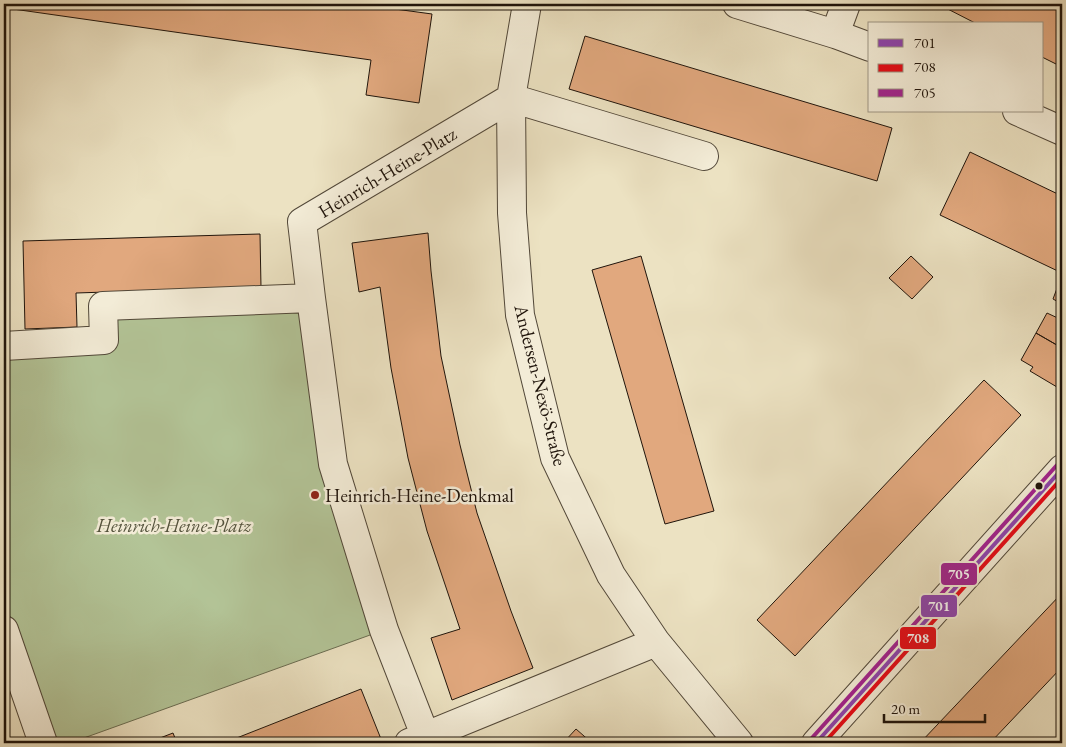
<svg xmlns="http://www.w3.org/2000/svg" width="1066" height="747" viewBox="0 0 1066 747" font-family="'EB Garamond',serif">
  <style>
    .green { fill: #b3c497; stroke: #696c51 }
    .building { fill: #e1a87e; stroke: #1f140b }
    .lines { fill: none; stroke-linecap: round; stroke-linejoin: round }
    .minor-casing { stroke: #524839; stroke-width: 30 }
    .minor { stroke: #f3ecd7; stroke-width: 28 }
    .bus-1-casing { stroke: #f3ecd7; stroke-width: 8 }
    .bus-2-casing { stroke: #f3ecd7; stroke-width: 8 }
    .bus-3-casing { stroke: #f3ecd7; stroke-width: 8 }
    .bus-1 { stroke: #8e44ad; stroke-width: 4 }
    .bus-2 { stroke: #e50b17; stroke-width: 4 }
    .bus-3 { stroke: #a2238e; stroke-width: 4 }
    .bus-dot { fill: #1f140b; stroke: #f3ecd7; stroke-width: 2 }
    .poi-dot { fill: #8f2418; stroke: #f3ecd7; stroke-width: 2 }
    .labels { text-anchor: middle; stroke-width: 5; stroke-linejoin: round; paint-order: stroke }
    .street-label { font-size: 19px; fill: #1f140b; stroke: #f3ecd7 }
    .poi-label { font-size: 19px; fill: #1f140b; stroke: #f3ecd7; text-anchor: start }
    .park-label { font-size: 19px; font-style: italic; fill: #53523c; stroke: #f3ecd7 }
    .line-badge { stroke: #f3ecd7; stroke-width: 2 }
    .badge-label { font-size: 14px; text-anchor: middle; font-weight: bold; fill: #fff }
  </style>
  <rect width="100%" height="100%" fill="#ece2c2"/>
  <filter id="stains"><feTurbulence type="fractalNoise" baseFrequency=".004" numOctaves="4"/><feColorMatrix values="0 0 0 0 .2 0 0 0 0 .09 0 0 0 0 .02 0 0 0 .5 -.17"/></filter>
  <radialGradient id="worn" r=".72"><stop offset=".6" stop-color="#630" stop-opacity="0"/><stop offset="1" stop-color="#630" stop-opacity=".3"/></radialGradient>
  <path class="green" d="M 311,298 L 333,464 L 384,630 L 70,743 L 43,743 L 4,630 L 4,346 L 104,340 L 103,306 Z"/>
  <path class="building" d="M 6,4 L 358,4 L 432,14 L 419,103 L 366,95 L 371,60 L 6,8 Z
    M 938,4 L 1062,4 L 1062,67 L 1042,57 L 1042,24 L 977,24 Z
    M 585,36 L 892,128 L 877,181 L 569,89 Z
    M 970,152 L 1062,196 L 1062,273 L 940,215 Z
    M 428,233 L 431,271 L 441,356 L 460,445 L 477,513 L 511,611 L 533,668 L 452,700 L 431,638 L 460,629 L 427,531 L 408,458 L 391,368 L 380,287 L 359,292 L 352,243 Z
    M 260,234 L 261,287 L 76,293 L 77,327 L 25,329 L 23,241 Z
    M 641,256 L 714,511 L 665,524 L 592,270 Z
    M 911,256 L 933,277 L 912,299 L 889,278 Z
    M 1062,275 L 1062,304 L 1053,299 Z
    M 1047,313 L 1062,320 L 1062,348 L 1036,333 Z
    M 1036,333 L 1062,348 L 1062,390 L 1030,371 L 1033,367 L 1021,360 Z
    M 984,380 L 1021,415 L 795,656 L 757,620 Z
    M 1062,593 L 1062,667 L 990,743 L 920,743 Z
    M 361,689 L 381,739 L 371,743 L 224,743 Z
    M 576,729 L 592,743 L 563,743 Z
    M 173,733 L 177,743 L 147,743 Z"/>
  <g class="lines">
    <defs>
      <path id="minor" d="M 527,4 L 511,98 L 512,213 L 520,315 L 555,458 L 611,575 L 656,642 L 739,743
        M 737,4 L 835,34 L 870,47
        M 835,34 L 846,4
        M 1017,111 L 1062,131
        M 4,346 L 104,340 L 103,306 L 311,298
        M 4,630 L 43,743
        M 409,743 L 656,642
        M 428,743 L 384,630 L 333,464 L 311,298 L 302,222 L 511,98 L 704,156
        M 816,743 L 1062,469"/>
    </defs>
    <use href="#minor" class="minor-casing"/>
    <use href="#minor" class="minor"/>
    <defs>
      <path id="bus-1" d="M 816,743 L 1062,469"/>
      <path id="bus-2" d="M 824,743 L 1062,478"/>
      <path id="bus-3" d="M 811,739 L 1057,465"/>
    </defs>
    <use href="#bus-1" class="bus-1-casing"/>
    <use href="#bus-2" class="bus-2-casing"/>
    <use href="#bus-3" class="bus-3-casing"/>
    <use href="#bus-1" class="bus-1"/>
    <use href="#bus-2" class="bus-2"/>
    <use href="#bus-3" class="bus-3"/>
  </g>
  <circle class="bus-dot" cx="1039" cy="486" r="4.5"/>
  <circle class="poi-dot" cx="315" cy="495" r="5"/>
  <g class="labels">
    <g class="street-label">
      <text transform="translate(387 172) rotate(-31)" y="7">Heinrich-Heine-Platz</text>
      <text transform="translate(541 385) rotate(76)" y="7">Andersen-Nexö-Straße</text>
    </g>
    <g class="poi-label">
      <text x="325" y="502">Heinrich-Heine-Denkmal</text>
    </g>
    <g class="park-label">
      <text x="174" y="532">Heinrich-Heine-Platz</text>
    </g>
  </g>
  <g class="line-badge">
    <rect x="940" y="562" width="38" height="24" rx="5" fill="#a2238e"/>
    <rect x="920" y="594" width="38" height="24" rx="5" fill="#8e44ad"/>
    <rect x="899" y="626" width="38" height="24" rx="5" fill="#e50b17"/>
  </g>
  <g class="badge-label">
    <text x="959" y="579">705</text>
    <text x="939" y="611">701</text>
    <text x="918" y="643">708</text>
  </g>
  <rect width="1066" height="747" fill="none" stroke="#ece2c2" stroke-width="20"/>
  <rect x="5" y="5" width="1056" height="737" fill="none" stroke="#1f140b" stroke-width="2.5"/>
  <rect x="10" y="10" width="1046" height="727" fill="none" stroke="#1f140b"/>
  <rect x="868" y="22" width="175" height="90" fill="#f3ecd7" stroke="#9e9685"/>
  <rect x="878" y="39" width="25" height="8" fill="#8e44ad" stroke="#9e9685"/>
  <text x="914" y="48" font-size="15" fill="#1f140b">701</text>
  <rect x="878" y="64" width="25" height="8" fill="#e50b17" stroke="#9e9685"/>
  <text x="914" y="72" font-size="15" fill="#1f140b">708</text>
  <rect x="878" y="89" width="25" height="8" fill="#a2238e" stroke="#9e9685"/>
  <text x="914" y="98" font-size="15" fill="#1f140b">705</text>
  <path d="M884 714v8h101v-8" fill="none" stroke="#1f140b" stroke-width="2.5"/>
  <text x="891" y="714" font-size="15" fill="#1f140b" stroke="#f3ecd7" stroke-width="4" paint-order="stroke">20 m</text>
  <rect width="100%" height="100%" filter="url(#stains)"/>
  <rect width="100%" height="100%" fill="url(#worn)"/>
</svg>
